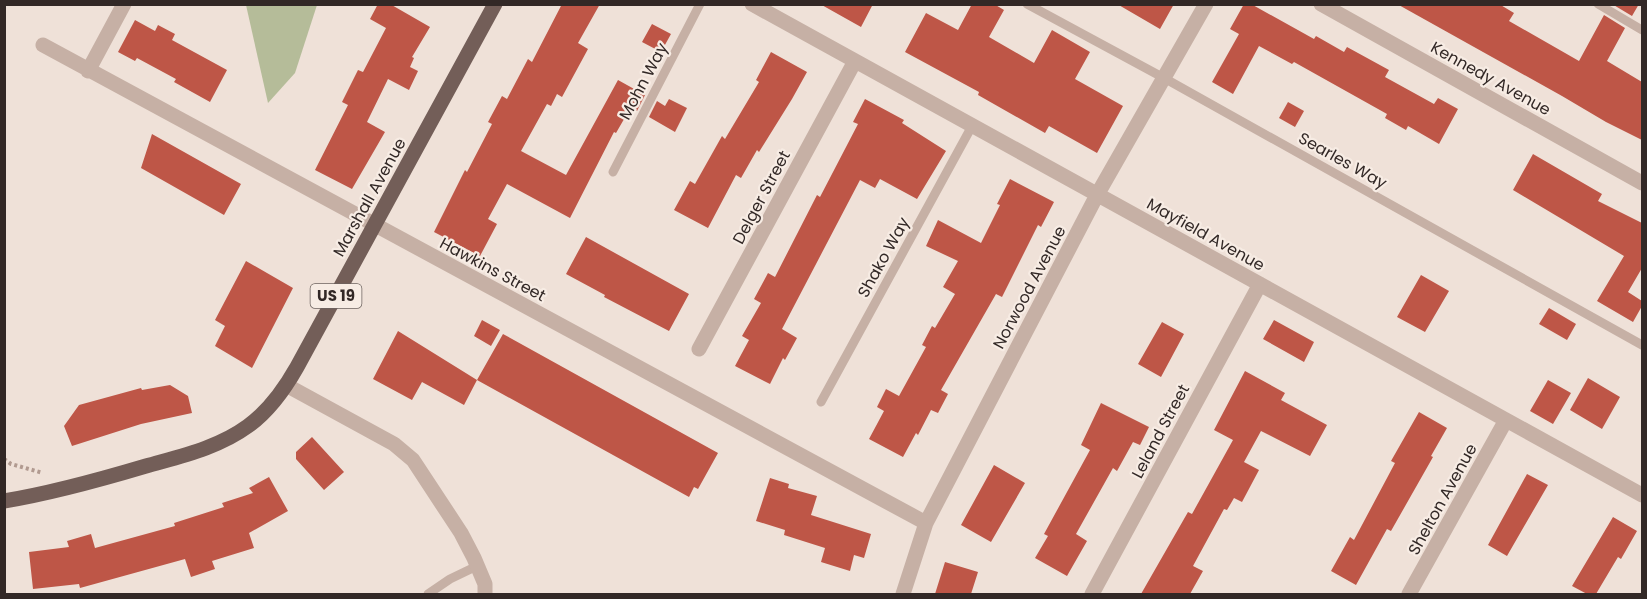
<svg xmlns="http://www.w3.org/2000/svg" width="1647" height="599" viewBox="0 0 1647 599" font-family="Poppins,sans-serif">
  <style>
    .green { fill: #b5bc99 }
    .building { fill: #be5647 }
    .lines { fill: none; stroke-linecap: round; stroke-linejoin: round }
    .path { stroke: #b19a90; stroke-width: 4; stroke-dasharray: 3 3; stroke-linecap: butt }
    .service { stroke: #c6b0a5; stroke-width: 9 }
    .minor { stroke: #c6b0a5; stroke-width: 15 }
    .primary { stroke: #735e58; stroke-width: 15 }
    .labels { text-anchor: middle; stroke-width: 4.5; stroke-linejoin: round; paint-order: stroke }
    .shield { fill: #f7ece4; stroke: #6d635f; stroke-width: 1.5 }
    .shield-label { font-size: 15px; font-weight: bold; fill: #322826 }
    .street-label { font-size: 16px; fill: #322826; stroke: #f7ece4 }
  </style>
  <rect width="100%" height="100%" fill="#efe1d8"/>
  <path class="green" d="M 246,5 L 317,5 L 295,73 L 268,103 Z"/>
  <path class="building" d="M 378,4 L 390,4 L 430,27 L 412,57 L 414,58 L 410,67 L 418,71 L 409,90 L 388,79 L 367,122 L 385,132 L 352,189 L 315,170 L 348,105 L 342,102 L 358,70 L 363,72 L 386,28 L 370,19 Z
    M 562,4 L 600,4 L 578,43 L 588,49 L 562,97 L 557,94 L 551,106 L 547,104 L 521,151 L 566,175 L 618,80 L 645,95 L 637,111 L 631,107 L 616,133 L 614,132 L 570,218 L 507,184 L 488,219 L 497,224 L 480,256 L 434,232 L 465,170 L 467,172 L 492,124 L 488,122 L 502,96 L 507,99 L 528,59 L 532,62 Z
    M 820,4 L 873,4 L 861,27 Z
    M 972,4 L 994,4 L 1004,10 L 989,37 L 1034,63 L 1052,30 L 1090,52 L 1075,79 L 1123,106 L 1097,153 L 1049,126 L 1045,133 L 978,95 L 979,92 L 905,52 L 926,13 L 958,30 Z
    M 1117,4 L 1174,4 L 1160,29 Z
    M 1244,4 L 1251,4 L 1314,39 L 1316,36 L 1344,52 L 1347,47 L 1389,70 L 1385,77 L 1434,104 L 1438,98 L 1458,109 L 1439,144 L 1408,126 L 1406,130 L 1385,118 L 1387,114 L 1294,62 L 1292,64 L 1259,46 L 1233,94 L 1212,82 L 1239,34 L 1230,29 Z
    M 1397,4 L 1499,4 L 1514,13 L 1509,21 L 1579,61 L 1604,15 L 1625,28 L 1607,61 L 1642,82 L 1642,140 L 1606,122 L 1562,96 Z
    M 1612,4 L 1639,4 L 1632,16 Z
    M 135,20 L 155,31 L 158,25 L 175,34 L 172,40 L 227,70 L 210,102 L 174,82 L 176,79 L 137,58 L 135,61 L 118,52 Z
    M 652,24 L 671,34 L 661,52 L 642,42 Z
    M 771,52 L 807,72 L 792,99 L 759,152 L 757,150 L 741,178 L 736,175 L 708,228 L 674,210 L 690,181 L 695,184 L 722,136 L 725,139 L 759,82 L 756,80 Z
    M 669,99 L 687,108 L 675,132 L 649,117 L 657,101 L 665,106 Z
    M 865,99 L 904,120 L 902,123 L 946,151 L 917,199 L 880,179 L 875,188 L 860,180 L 782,329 L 797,338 L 785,360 L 783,358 L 770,384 L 735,366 L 749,340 L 742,336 L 761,303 L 754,299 L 768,273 L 775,277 L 817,195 L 820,197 L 858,124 L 853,122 Z
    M 1288,102 L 1304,111 L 1295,127 L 1279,118 Z
    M 152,134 L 241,184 L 224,215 L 141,168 Z
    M 1533,154 L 1602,194 L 1598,201 L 1642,223 L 1642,268 L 1628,292 L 1642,301 L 1642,306 L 1633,322 L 1597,301 L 1624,256 L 1513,190 Z
    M 1010,179 L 1054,202 L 1041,227 L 1038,225 L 1002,297 L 996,294 L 941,390 L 948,394 L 938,413 L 931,410 L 918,435 L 916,433 L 903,457 L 869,439 L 884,411 L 877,407 L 886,389 L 899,396 L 926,347 L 922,345 L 932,326 L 935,328 L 955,294 L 943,287 L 958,261 L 926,246 L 938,220 L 981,243 L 1000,205 L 997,204 Z
    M 586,237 L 689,294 L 669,331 L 604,297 L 605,295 L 566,274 Z
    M 246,261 L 293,288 L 252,368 L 215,346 L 225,326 L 215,320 Z
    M 1421,275 L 1449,291 L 1425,332 L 1397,317 Z
    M 1549,308 L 1576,324 L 1567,340 L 1539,324 Z
    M 482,320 L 500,330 L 491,346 L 474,336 Z
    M 1274,320 L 1314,342 L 1304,362 L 1263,339 Z
    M 1162,322 L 1184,334 L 1161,377 L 1138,364 Z
    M 398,331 L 477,380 L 464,405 L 422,382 L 412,400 L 373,379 Z
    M 503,334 L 718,453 L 698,489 L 694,487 L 689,497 L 477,380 Z
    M 1245,371 L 1285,393 L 1281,400 L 1327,425 L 1310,456 L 1261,431 L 1244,462 L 1259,470 L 1242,502 L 1234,498 L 1227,510 L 1224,509 L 1193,566 L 1203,571 L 1190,594 L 1141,594 L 1188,512 L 1192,514 L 1233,440 L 1214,430 Z
    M 1588,378 L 1620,397 L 1602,429 L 1570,410 Z
    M 1548,380 L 1571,393 L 1553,424 L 1530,411 Z
    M 170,385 L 188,396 L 192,413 L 141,424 L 72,446 L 64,426 L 79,405 L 141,388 L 142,390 Z
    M 1101,403 L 1149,427 L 1140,445 L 1133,442 L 1117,471 L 1113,468 L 1076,534 L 1087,541 L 1067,576 L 1035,558 L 1048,536 L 1044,534 L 1090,450 L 1081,445 Z
    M 1419,412 L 1447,428 L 1431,456 L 1433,457 L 1391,531 L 1387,529 L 1356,585 L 1331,571 L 1350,537 L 1354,540 L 1395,463 L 1391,461 Z
    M 312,437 L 344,472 L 324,490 L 296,459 L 296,452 Z
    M 994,465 L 1025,483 L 991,542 L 961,525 Z
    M 1527,474 L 1548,485 L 1507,556 L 1488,545 Z
    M 269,477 L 288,511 L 249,533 L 254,548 L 212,561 L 215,569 L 191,577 L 185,559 L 80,588 L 79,584 L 33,589 L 29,552 L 69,547 L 67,541 L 91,534 L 95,548 L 175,526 L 174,523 L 224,507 L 222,503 L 253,493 L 249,488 Z
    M 770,478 L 789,484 L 788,488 L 817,496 L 811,515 L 871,534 L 864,558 L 854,555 L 850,571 L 821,562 L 825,548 L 784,535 L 785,530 L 756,521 Z
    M 1613,517 L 1637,531 L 1621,559 L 1618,557 L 1596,594 L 1587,594 L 1572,586 Z
    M 945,562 L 978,572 L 971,594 L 935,594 Z"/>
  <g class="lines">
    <path class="path" d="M 4,459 L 11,464 L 43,473"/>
    <path class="service" d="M 1027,4 L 1164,78 L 1642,345
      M 1598,4 L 1642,30
      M 613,172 L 700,4
      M 821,402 L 972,126
      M 428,594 L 450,579 L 477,566"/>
    <path class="minor" d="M 752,4 L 1642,495
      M 1321,4 L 1642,183
      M 43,45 L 926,523
      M 88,71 L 124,4
      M 699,349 L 855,61
      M 286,385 L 394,444 L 413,460 L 461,533 L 474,558 L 485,584 L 485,594
      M 903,594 L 926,523 L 1097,195 L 1206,4
      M 1092,594 L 1260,284
      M 1409,594 L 1506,420"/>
    <path class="primary" d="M 4,501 C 53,493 99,480 146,466 C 181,456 218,448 248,426 C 269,411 284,390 297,367 L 495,4"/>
  </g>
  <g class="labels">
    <rect class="shield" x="310.5" y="284" width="51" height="24" rx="4.5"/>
    <g class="shield-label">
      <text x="336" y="301">US 19</text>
    </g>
    <g class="street-label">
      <text transform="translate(1491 78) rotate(29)" y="6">Kennedy Avenue</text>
      <text transform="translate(643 81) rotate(-62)" y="6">Mohn Way</text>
      <text transform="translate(1343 160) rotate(29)" y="6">Searles Way</text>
      <text transform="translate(369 197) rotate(-61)" y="6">Marshall Avenue</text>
      <text transform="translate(761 197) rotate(-62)" y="6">Delger Street</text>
      <text transform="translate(1206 234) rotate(29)" y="6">Mayfield Avenue</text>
      <text transform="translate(883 257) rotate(-61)" y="6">Shako Way</text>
      <text transform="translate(493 269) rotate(28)" y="6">Hawkins Street</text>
      <text transform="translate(1029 287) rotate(-62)" y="6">Norwood Avenue</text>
      <text transform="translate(1160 431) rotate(-62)" y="6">Leland Street</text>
      <text transform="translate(1442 499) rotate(-61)" y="6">Shelton Avenue</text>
    </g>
  </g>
  <rect width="1647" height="599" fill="none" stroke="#322826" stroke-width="12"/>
</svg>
